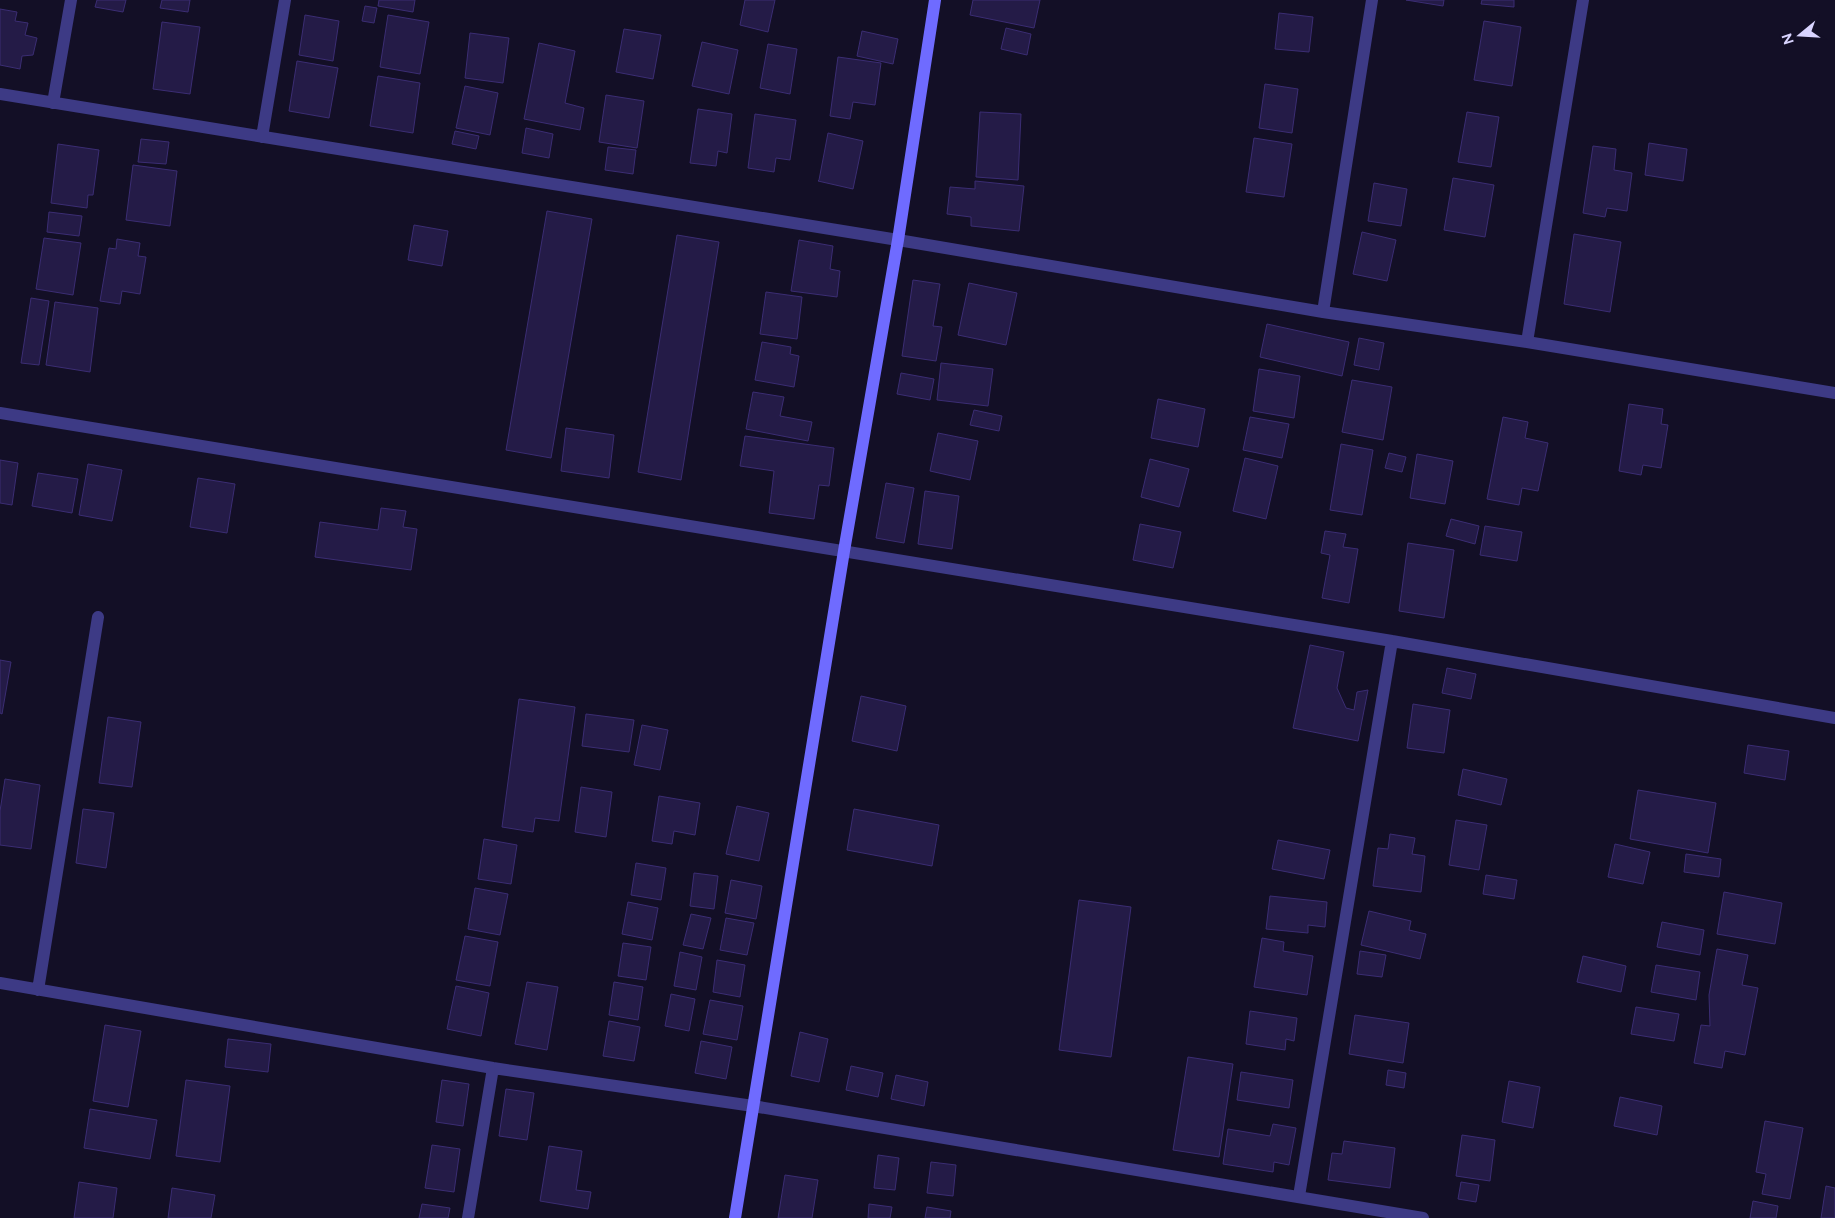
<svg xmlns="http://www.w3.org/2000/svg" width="1835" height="1218" viewBox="0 0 1835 1218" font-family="Raleway,sans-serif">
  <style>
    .building { fill: #241b47; stroke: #3b2d73 }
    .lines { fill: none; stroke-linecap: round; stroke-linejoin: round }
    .street { stroke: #3d3a85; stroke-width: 12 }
    .secondary { stroke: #6f6bff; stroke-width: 12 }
  </style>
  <rect width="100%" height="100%" fill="#130f26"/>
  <path class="building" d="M 97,0 L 126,0 L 123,12 L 95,7 Z
    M 162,0 L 190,0 L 188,12 L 160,8 Z
    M 379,0 L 415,0 L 413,12 L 378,6 Z
    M 745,0 L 775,0 L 768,32 L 740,25 Z
    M 973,0 L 1040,0 L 1034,28 L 970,15 Z
    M 1406,0 L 1444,0 L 1443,6 Z
    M 1482,0 L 1514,0 L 1514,7 L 1481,4 Z
    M 365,6 L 377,8 L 374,23 L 362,21 Z
    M 0,9 L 17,12 L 15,21 L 28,23 L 25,35 L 37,38 L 33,55 L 22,56 L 20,69 L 0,65 Z
    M 1279,13 L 1313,17 L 1309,52 L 1275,49 Z
    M 305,15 L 339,21 L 333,61 L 299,55 Z
    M 388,15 L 429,22 L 420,74 L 380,67 Z
    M 1484,21 L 1521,27 L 1512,86 L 1474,80 Z
    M 162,22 L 200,27 L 190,94 L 153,89 Z
    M 1006,28 L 1031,34 L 1027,55 L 1001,49 Z
    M 624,29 L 661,35 L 653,79 L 616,72 Z
    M 862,31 L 898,39 L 893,64 L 857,56 Z
    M 470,33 L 509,38 L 503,83 L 465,78 Z
    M 702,42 L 738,50 L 729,94 L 692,86 Z
    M 539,43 L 575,51 L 565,103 L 584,108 L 580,130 L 524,119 Z
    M 768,44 L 797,49 L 790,94 L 760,88 Z
    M 838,57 L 881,63 L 875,105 L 853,102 L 850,119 L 830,116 Z
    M 297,61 L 338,68 L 329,118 L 289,111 Z
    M 378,76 L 420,83 L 413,133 L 370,126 Z
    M 1265,84 L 1298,89 L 1292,133 L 1259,128 Z
    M 465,86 L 498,93 L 490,135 L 456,128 Z
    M 606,95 L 644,101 L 637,148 L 599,142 Z
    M 698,109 L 732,114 L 727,153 L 718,151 L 716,166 L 690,163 Z
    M 980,112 L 1021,114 L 1018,180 L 976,177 Z
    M 1467,112 L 1499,117 L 1491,167 L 1458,162 Z
    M 755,114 L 796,120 L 790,160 L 776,158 L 774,172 L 748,168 Z
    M 526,128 L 553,134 L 549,158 L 522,153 Z
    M 455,131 L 479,136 L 476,149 L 452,144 Z
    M 828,133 L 863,141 L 853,189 L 818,181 L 819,180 Z
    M 1254,138 L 1292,144 L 1284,197 L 1246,192 Z
    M 141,139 L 169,142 L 166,164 L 138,162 Z
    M 1649,143 L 1687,149 L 1683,181 L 1645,175 Z
    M 58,144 L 99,150 L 93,195 L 88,195 L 87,208 L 51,203 Z
    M 1593,146 L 1616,149 L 1614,170 L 1632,173 L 1627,211 L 1607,208 L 1605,217 L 1583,213 Z
    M 608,147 L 636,150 L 633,174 L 605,170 Z
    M 133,165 L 177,171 L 170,226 L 126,220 Z
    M 1453,178 L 1494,185 L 1485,237 L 1444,230 Z
    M 975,181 L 1024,186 L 1019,231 L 971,226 L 971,217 L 947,214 L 950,187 L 975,189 Z
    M 1374,183 L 1407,189 L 1401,226 L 1368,221 Z
    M 547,211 L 592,219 L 551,458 L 506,450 Z
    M 49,212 L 82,216 L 79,236 L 47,232 Z
    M 414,225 L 448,231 L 442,266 L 408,260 Z
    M 1362,232 L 1396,240 L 1387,281 L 1353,274 Z
    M 1574,234 L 1621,242 L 1610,312 L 1564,304 Z
    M 677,235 L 719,242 L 681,480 L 638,472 Z
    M 44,238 L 81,243 L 73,295 L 36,289 Z
    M 117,239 L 140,243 L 138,256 L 146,257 L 140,294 L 122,291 L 120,304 L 100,301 L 109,248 L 116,249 Z
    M 799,240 L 833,246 L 830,269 L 840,271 L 837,297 L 791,291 Z
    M 913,280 L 940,284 L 933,326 L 942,327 L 936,361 L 902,356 Z
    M 969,283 L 1017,293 L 1006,345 L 958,335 Z
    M 766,292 L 802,297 L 797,339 L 760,334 Z
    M 31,298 L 49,301 L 39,365 L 21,363 Z
    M 55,302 L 98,308 L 90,372 L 46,365 Z
    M 1267,324 L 1349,342 L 1342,376 L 1260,357 Z
    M 1359,338 L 1384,343 L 1379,370 L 1354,365 Z
    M 762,342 L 791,347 L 790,354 L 799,356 L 794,387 L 755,380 Z
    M 941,363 L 993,369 L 988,406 L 937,400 Z
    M 1259,369 L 1300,376 L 1294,418 L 1253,411 Z
    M 901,373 L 934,379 L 930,400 L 897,394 Z
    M 1352,380 L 1392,387 L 1383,440 L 1342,432 Z
    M 753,392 L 784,397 L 780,416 L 812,422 L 808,441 L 746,429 Z
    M 1158,399 L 1205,409 L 1198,447 L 1151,438 Z
    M 1629,404 L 1663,409 L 1661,424 L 1668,425 L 1661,468 L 1643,465 L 1641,475 L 1619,471 Z
    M 974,410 L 1002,416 L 999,431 L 970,425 Z
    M 1250,417 L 1289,424 L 1282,458 L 1243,450 Z
    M 1503,417 L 1528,422 L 1525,438 L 1548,443 L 1538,491 L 1522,488 L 1519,505 L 1487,499 Z
    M 566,428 L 614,435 L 609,478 L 561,471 Z
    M 938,433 L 978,441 L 970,480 L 930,471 Z
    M 745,436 L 834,448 L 829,486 L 819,485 L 814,519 L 769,513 L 774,471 L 740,466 Z
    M 1341,444 L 1373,450 L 1362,515 L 1330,510 Z
    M 1389,453 L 1406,457 L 1402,472 L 1385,468 Z
    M 1417,454 L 1453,461 L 1445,504 L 1410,498 Z
    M 1245,458 L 1278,466 L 1266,519 L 1233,511 Z
    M 1150,459 L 1189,469 L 1179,507 L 1141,497 Z
    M 0,460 L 18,463 L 12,505 L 0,503 Z
    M 88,464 L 122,470 L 112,521 L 79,515 Z
    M 38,473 L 78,479 L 72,513 L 32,506 Z
    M 198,478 L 235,484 L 227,533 L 190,527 Z
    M 886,483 L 914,488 L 904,543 L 876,538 Z
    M 925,491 L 959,496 L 952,549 L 918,544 Z
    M 381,508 L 406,511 L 403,527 L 417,529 L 411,570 L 315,557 L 320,522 L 378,530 Z
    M 1451,519 L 1479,526 L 1475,544 L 1446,536 Z
    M 1140,524 L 1181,532 L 1173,568 L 1133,560 Z
    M 1485,526 L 1522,532 L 1517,561 L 1480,555 Z
    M 1325,531 L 1346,534 L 1343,547 L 1358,549 L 1349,603 L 1322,598 L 1330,555 L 1321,553 Z
    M 1408,543 L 1454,550 L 1444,618 L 1399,611 Z
    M 1310,645 L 1344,652 L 1337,688 L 1346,708 L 1354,710 L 1357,692 L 1368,690 L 1358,741 L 1293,728 Z
    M 0,660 L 11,662 L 2,714 L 0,713 Z
    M 1447,668 L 1476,674 L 1471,699 L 1442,693 Z
    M 861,696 L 906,706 L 897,751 L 852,741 Z
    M 519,699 L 575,707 L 559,821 L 535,818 L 533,832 L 502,827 Z
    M 1413,704 L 1450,710 L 1444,753 L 1407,748 Z
    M 586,714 L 634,720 L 629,752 L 582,746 Z
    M 108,717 L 141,722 L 132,787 L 99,783 Z
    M 642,725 L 668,730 L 660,770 L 634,765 Z
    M 1748,745 L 1789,751 L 1785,780 L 1744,773 Z
    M 1463,769 L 1507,779 L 1501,805 L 1458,795 Z
    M 5,779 L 40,785 L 31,849 L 0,845 L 0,811 Z
    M 581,787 L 612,792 L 606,837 L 575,832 Z
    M 1638,790 L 1716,803 L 1708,853 L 1630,839 Z
    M 659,796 L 700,803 L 695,835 L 674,831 L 672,844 L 652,841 Z
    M 737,806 L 769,813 L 759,861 L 726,854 Z
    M 83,809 L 114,813 L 106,868 L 76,863 Z
    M 854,809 L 939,825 L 932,866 L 847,850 Z
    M 1456,820 L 1487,825 L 1479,870 L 1449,865 Z
    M 1390,834 L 1415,838 L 1412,854 L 1425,856 L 1421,892 L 1373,886 L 1378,848 L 1388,849 Z
    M 484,839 L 517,845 L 511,884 L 478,879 Z
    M 1278,840 L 1330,850 L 1324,879 L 1272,869 Z
    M 1615,844 L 1650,852 L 1643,884 L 1608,877 Z
    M 1686,854 L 1721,859 L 1719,877 L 1684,872 Z
    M 636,863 L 666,868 L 661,900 L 631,895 Z
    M 694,873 L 718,876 L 714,909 L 690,906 Z
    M 1486,875 L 1517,880 L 1514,899 L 1483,894 Z
    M 731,880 L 762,886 L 756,919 L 725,913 Z
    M 475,888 L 508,894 L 500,935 L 468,929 Z
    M 1724,892 L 1782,903 L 1775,944 L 1717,934 Z
    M 1270,896 L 1327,902 L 1325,927 L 1308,925 L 1308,933 L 1266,929 Z
    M 1079,900 L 1131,907 L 1111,1057 L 1059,1050 Z
    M 628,902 L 658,908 L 652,940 L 622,934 Z
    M 1369,911 L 1411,921 L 1409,930 L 1426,934 L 1420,959 L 1361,945 Z
    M 691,914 L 711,918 L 703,949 L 683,945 Z
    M 726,918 L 754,923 L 747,955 L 720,950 Z
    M 1662,922 L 1704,930 L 1700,955 L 1657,947 Z
    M 465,936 L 498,942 L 490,986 L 456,980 Z
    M 1262,938 L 1284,942 L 1283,951 L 1313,956 L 1307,995 L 1254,987 Z
    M 623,943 L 651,947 L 646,980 L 618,976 Z
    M 1717,949 L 1748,955 L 1742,985 L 1758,988 L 1745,1055 L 1725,1051 L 1722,1068 L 1694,1063 L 1701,1025 L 1710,1026 L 1709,995 Z
    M 1360,951 L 1386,955 L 1382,977 L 1357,974 Z
    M 680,952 L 702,957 L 696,990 L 674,986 Z
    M 1583,956 L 1626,966 L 1621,992 L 1577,982 Z
    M 717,960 L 745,965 L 740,997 L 713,992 Z
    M 1656,965 L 1700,972 L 1696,1000 L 1651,992 Z
    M 527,982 L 558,987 L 547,1050 L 515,1044 Z
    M 614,982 L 643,987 L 638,1020 L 609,1015 Z
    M 456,986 L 489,993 L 481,1036 L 447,1029 Z
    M 671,994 L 695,999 L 689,1031 L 665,1026 Z
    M 710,1000 L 743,1006 L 737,1040 L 703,1034 Z
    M 1636,1007 L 1679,1014 L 1674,1041 L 1631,1034 Z
    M 1250,1011 L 1297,1018 L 1294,1041 L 1286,1039 L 1285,1050 L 1246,1044 Z
    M 1355,1015 L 1409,1023 L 1403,1063 L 1349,1054 Z
    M 609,1021 L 640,1027 L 634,1061 L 603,1056 Z
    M 105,1025 L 141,1031 L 128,1107 L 93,1101 Z
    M 800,1032 L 828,1039 L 819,1082 L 791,1076 Z
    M 228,1039 L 271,1044 L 268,1072 L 225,1067 Z
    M 701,1041 L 732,1047 L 726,1079 L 695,1073 Z
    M 1188,1057 L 1233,1064 L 1219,1157 L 1173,1150 Z
    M 851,1066 L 883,1073 L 878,1097 L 846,1090 Z
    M 1388,1070 L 1406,1073 L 1404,1088 L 1386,1085 Z
    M 1241,1072 L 1293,1080 L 1289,1108 L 1237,1100 Z
    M 896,1075 L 928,1082 L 924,1106 L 891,1099 Z
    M 186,1080 L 230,1086 L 220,1162 L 176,1156 Z
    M 442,1080 L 469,1084 L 463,1126 L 436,1122 Z
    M 1509,1081 L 1540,1087 L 1533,1128 L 1502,1122 Z
    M 506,1089 L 534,1093 L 527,1140 L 499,1136 Z
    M 1620,1097 L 1662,1106 L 1657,1135 L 1614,1126 Z
    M 90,1109 L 157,1120 L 150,1159 L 84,1148 Z
    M 1765,1121 L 1803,1128 L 1790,1199 L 1762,1194 L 1766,1174 L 1756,1172 Z
    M 1273,1124 L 1296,1128 L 1289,1165 L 1274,1162 L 1273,1172 L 1223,1164 L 1228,1129 L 1270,1136 Z
    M 1462,1135 L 1495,1140 L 1490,1181 L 1456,1176 Z
    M 1344,1141 L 1395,1148 L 1390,1188 L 1328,1180 L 1332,1153 L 1342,1154 Z
    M 432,1145 L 460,1149 L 454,1192 L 425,1188 Z
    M 549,1146 L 582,1151 L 576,1190 L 591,1192 L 588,1209 L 540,1201 Z
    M 878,1155 L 899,1158 L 895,1190 L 874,1188 Z
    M 931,1162 L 956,1165 L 953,1196 L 927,1193 Z
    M 785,1175 L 818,1180 L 812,1218 L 778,1218 Z
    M 79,1182 L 117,1188 L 113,1218 L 74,1218 Z
    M 1461,1182 L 1479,1185 L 1476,1202 L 1458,1199 Z
    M 1826,1186 L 1835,1188 L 1835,1218 L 1821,1218 Z
    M 172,1188 L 215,1195 L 211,1218 L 168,1218 Z
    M 1753,1201 L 1778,1206 L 1776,1218 L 1750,1218 Z
    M 422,1204 L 450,1208 L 448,1218 L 419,1218 Z
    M 869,1204 L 892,1207 L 890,1218 L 868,1218 Z
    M 927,1207 L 951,1211 L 950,1218 L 925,1218 Z"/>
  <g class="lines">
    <path class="street" d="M 0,94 L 898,240 L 1323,312 L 1527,342 L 1835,393
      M 53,103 L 71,0
      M 262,137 L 285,0
      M 1323,312 L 1372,0
      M 1527,342 L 1583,0
      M 0,413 L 1392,641 L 1835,718
      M 0,983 L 493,1068 L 753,1106 L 1423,1218
      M 38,990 L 98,617
      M 1299,1196 L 1392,641
      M 468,1218 L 493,1068"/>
    <path class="secondary" d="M 735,1218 L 844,551 L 898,240 L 935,0"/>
  </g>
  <g transform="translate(1800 35) rotate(252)" stroke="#130f26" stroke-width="4" paint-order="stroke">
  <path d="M0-4L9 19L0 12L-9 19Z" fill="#d9d4ff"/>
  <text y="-8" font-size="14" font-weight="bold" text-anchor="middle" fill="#d9d4ff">N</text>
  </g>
</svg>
